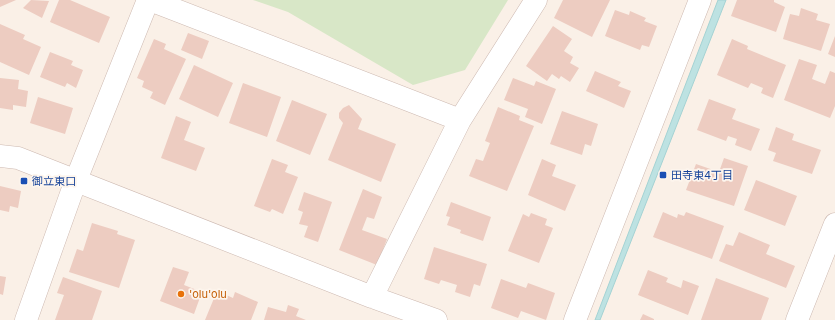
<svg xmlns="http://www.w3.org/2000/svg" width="835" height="320" viewBox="0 0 835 320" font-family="Inter,'Noto Sans JP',sans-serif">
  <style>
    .green { fill: #d8e7c7 }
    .water { fill: #bde2e2; stroke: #a4d2d3 }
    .building { fill: #edccc1 }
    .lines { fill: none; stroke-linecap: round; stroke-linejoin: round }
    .minor-casing { stroke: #cdb9b1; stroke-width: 23 }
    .minor { stroke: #fff; stroke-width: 22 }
    .transit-dot { fill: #1a4fb4; stroke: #fdf5ed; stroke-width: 1.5 }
    .food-dot { fill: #e8710a; stroke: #fdf5ed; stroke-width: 1.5 }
    .labels { text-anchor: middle; stroke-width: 3.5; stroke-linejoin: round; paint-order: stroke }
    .transit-label { font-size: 11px; fill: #164399; stroke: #fdf5ed; text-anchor: start }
    .food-label { font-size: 11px; fill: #c56008; stroke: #fdf5ed; text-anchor: start }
  </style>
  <rect width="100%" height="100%" fill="#faf0e7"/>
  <path class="green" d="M 253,0 L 508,0 L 465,70 L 413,85 L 288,12 Z"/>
  <path class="water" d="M 718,0 L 726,0 L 600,320 L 595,320 Z"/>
  <path class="building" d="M 0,0 L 16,0 L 0,7 Z
    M 31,0 L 49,1 L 42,18 L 23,8 Z
    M 59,0 L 70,0 L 110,17 L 99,43 L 50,22 Z
    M 563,0 L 610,0 L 592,37 L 554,18 Z
    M 737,0 L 774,0 L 774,2 L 785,7 L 776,32 L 731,16 Z
    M 801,8 L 818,14 L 816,20 L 830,24 L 821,51 L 783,39 L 790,14 L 799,16 Z
    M 615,10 L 629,15 L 630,11 L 646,18 L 644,21 L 657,26 L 649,47 L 642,45 L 640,50 L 605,36 Z
    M 0,24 L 25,35 L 23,39 L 41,47 L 29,75 L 0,62 Z
    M 553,26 L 572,39 L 564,51 L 573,57 L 570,63 L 579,68 L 570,82 L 561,76 L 559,79 L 552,74 L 547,81 L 526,66 Z
    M 188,33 L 209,41 L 202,59 L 181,50 Z
    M 835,36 L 835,57 L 828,54 Z
    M 154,39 L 166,44 L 164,49 L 186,59 L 165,105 L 150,98 L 153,92 L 142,87 L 144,81 L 137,78 Z
    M 732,39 L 748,46 L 747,49 L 786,65 L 773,98 L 761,93 L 763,88 L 751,83 L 748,88 L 717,75 Z
    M 50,52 L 73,61 L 71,65 L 83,70 L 76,88 L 67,83 L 65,87 L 40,77 Z
    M 799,59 L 817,65 L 812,79 L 825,84 L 830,71 L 835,73 L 835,106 L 830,118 L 784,100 Z
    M 194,65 L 233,83 L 218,117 L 179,99 Z
    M 595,71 L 621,82 L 618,86 L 631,91 L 624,108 L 586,91 Z
    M 0,78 L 19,80 L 18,89 L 28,91 L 26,107 L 13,105 L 13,110 L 0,108 Z
    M 513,78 L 534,86 L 536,81 L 556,89 L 542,124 L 525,117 L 528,109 L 504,100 Z
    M 243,83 L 281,97 L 267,137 L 229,123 Z
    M 38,97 L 73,108 L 65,134 L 30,123 Z
    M 709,99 L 736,109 L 732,119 L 760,129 L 751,151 L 735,145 L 737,139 L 728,136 L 726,141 L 697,130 Z
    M 292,100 L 327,114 L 310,155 L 276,141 Z
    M 349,105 L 362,119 L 358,129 L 396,144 L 381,182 L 328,160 L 343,123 L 339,118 L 339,113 L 343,108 Z
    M 498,107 L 520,116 L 519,120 L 534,126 L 507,191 L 469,176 L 476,159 L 483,161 L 490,143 L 485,141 Z
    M 562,111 L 598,124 L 591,146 L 585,144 L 582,155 L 550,144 Z
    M 176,116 L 191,122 L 184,140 L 205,148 L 196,171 L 161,158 Z
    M 776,127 L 794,134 L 792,140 L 821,150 L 812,174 L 773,161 L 776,153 L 768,150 Z
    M 724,158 L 748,166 L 734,206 L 686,190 L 696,164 L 719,172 Z
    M 272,159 L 288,165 L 285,172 L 298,177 L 283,214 L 272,209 L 270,212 L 254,206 Z
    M 542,159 L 556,165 L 552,176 L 576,185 L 565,211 L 528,195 Z
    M 756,180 L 797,196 L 785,226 L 744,210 Z
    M 0,186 L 21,191 L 18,208 L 10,206 L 9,212 L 0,210 Z
    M 363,189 L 382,197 L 374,219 L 367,217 L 362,230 L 387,239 L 377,265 L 339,250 Z
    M 304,192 L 332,202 L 318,242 L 304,237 L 308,226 L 299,224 L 303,212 L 298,210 Z
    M 451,202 L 491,217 L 483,241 L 460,233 L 461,230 L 447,225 L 450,217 L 446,216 Z
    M 663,212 L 677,218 L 678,214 L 684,216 L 686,212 L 724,226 L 712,259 L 653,237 Z
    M 531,213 L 547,219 L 545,225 L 553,228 L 539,263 L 508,251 L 523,214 L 529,217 Z
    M 92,223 L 118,231 L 117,234 L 135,240 L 119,288 L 69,272 L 77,249 L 83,251 Z
    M 739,232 L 770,245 L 766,254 L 795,266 L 786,288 L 719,261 L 726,244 L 733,246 Z
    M 434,247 L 487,264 L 480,286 L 474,284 L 470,297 L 455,292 L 457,285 L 441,280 L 439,284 L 424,279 Z
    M 173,267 L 189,272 L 184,285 L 202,292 L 194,314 L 160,301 Z
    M 648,270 L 668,278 L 666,282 L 681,288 L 683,280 L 699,286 L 688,315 L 638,295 Z
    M 0,276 L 6,277 L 3,295 L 0,294 Z
    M 63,277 L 102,291 L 92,320 L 55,320 L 64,295 L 57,293 Z
    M 716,278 L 769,298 L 761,320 L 701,320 Z
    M 501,279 L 526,288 L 528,283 L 555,293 L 546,320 L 521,311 L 518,318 L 491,308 Z
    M 217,291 L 233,298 L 235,292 L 258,302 L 251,320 L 205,320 Z
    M 288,305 L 299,309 L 296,316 L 306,320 L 264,320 L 268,307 L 286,312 Z
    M 643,314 L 654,319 L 654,320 L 640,320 Z"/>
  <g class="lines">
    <defs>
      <path id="minor" d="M 150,0 L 460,120
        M 0,156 L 18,158 L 372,297 L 436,320
        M 372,297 L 460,120 L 536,0
        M 26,320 L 76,180 L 148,0
        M 575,320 L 700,0
        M 797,320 L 835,224"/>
    </defs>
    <use href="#minor" class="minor-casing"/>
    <use href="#minor" class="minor"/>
  </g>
  <g class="transit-dot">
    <rect x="659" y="171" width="8" height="8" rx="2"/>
    <rect x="20" y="177" width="8" height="8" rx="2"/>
  </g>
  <circle class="food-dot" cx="181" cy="294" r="4"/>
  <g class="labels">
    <g class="transit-label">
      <text x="671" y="179">田寺東4丁目</text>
      <text x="32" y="185">御立東口</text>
    </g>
    <g class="food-label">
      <text x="189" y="298">'olu'olu</text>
    </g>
  </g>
</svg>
